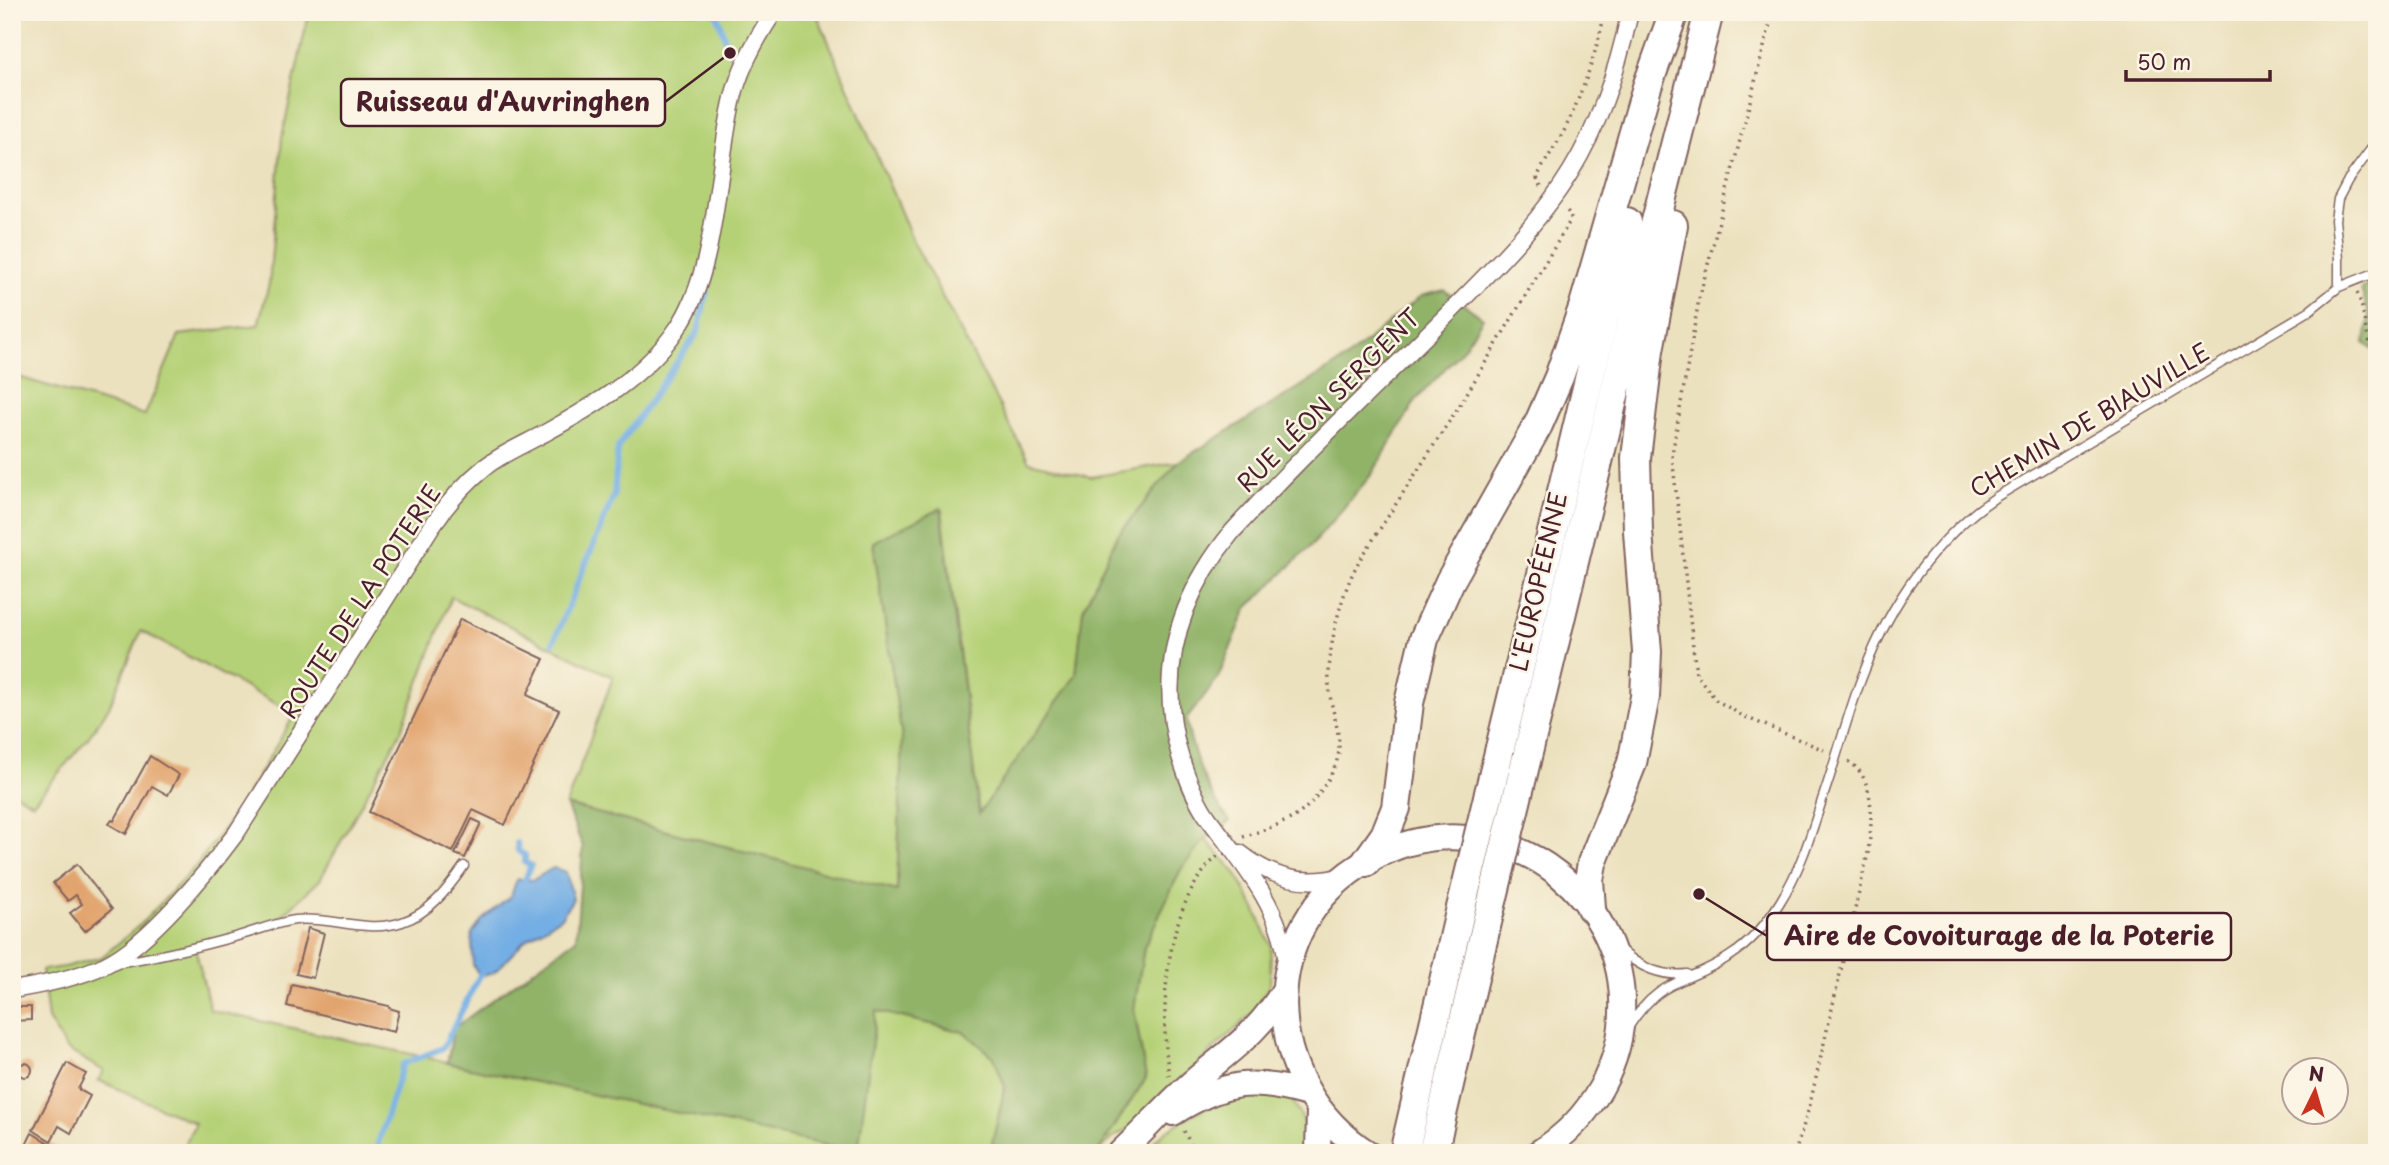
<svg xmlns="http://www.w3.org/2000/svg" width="2389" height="1165" viewBox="0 0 2389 1165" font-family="'Playpen Sans',sans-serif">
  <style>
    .green { fill: #b5d177; stroke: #807851; stroke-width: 2 }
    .forest { fill: #90b368; stroke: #6d694a; stroke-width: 2 }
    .water { fill: #73aee4; stroke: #5e6688; stroke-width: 2 }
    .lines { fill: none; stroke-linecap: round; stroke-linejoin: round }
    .stream { stroke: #73aee4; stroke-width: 6 }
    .building { fill: #e2a46e }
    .service-casing { stroke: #82635e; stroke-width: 11 }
    .minor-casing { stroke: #82635e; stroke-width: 19 }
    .primary-casing { stroke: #82635e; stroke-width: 28 }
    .motorway-casing { stroke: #82635e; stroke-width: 32 }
    .path { stroke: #82635e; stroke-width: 3.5; stroke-dasharray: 2 5; stroke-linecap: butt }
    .service { stroke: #fff; stroke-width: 8 }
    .minor { stroke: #fff; stroke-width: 16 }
    .primary { stroke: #fff; stroke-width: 24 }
    .motorway { stroke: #fff; stroke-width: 28 }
    .motorway-bridge-casing { stroke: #82635e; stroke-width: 32; stroke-linecap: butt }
    .motorway-bridge { stroke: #fff; stroke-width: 28 }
    .labels { text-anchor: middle; stroke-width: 5; stroke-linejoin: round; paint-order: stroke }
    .street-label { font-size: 24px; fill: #4a1f2b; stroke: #fcf5e5 }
    .leader { fill: none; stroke: #4a1f2b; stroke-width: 2.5 }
    .callout-dot { fill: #4a1f2b; stroke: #fcf5e5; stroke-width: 2.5 }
    .callout { fill: #fcf5e5; stroke: #4a1f2b; stroke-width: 2.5 }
    .callout-label { font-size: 26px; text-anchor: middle; font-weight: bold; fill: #4a1f2b }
  </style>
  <rect width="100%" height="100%" fill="#fcf5e5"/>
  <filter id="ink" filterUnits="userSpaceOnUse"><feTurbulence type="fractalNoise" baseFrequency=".0143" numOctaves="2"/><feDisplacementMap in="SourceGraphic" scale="14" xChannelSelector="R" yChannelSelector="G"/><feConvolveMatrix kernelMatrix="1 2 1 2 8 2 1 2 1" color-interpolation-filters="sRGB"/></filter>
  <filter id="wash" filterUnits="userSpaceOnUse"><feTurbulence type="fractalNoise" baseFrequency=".00686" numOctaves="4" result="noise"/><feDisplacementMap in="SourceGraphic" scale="28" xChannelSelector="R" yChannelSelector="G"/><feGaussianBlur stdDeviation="1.57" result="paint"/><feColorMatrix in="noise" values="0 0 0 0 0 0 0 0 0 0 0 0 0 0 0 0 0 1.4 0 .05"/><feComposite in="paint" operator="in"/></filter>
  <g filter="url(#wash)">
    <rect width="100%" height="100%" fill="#ebe1be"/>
    <path class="green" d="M 309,12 L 816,12 L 913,241 L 1029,462 L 1091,477 L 1178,462 L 1117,536 L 1083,610 L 1076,675 L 979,815 L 942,509 L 873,542 L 902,738 L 897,891 L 566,805 L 613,677 L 451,597 L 401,731 L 320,880 L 270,927 L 195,947 L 210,1010 L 857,1152 L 876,1011 L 964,1032 L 994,1057 L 1005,1087 L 990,1153 L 181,1153 L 195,1123 L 98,1080 L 104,1071 L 66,1049 L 48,1019 L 42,970 L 64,967 L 102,957 L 141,924 L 195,867 L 241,805 L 295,714 L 141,631 L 109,707 L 88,738 L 33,803 L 12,792 L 12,375 L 145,415 L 179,335 L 258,325 L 269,284 L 282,137 Z
      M 1205,839 L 1236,873 L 1256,911 L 1271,946 L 1270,984 L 1255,1011 L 1129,1128 L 1114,1137 L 1097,1153 L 1146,1078 L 1134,1009 L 1144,947 L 1180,871 Z
      M 1252,1093 L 1292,1099 L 1305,1124 L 1303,1153 L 1141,1153 L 1166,1131 L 1209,1105 Z"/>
    <path class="forest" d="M 2377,279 L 2377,353 L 2365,343 L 2369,314 L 2361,289 Z
      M 1444,290 L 1483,318 L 1463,349 L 1416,400 L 1372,474 L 1313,544 L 1247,608 L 1218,678 L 1186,720 C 1194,758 1206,791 1230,821 L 1205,839 L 1180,871 L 1144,947 L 1134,1009 L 1146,1078 L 1097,1153 L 990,1153 L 1005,1087 L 994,1057 L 964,1032 L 876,1011 L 858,1152 L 447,1063 L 454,1028 L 576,939 L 583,847 L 566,805 L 897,891 L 902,738 L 873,542 L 941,508 L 979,814 L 1076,675 L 1083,610 L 1117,536 L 1178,462 L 1347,358 L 1421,296 Z"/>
    <path class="water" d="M 553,868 L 566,872 L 573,899 L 561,917 L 524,941 L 500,967 L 493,973 L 480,976 L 473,965 L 472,934 L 483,919 L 511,896 L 517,879 L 533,880 Z"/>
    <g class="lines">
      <path class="stream" d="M 716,12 L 730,53
        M 553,643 L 614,495 L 618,447 L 698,332 L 714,257
        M 517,843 L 518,851 L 525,855 L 525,863 L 531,865 L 523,885
        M 375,1153 L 403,1064 L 443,1048 L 482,971"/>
    </g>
    <g id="blocks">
      <path class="building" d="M 460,619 L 544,659 L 527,695 L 559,710 L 505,825 L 473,810 L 453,852 L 369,812 Z
        M 150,756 L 179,775 L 168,795 L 152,786 L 126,834 L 109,824 L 112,820 L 114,821 Z
        M 472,819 L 481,823 L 465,858 L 455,854 Z
        M 77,864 L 112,909 L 85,931 L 70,913 L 82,904 L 76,895 L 68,901 L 53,883 Z
        M 308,928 L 324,933 L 313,978 L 296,974 Z
        M 292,984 L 389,1006 L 389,1008 L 399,1011 L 394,1032 L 287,1006 Z
        M 12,1007 L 31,1007 L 31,1020 L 12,1021 Z
        M18 1070a7 7 0 1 1 14 0a7 7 0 1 1-14 0Z
        M 67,1063 L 86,1074 L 78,1089 L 90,1096 L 71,1133 L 59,1126 L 51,1141 L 33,1130 Z
        M 32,1133 L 62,1151 L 61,1153 L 23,1151 Z"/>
    </g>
  </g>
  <g filter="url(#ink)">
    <use href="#blocks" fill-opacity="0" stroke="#82635e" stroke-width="2"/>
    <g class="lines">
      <defs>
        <path id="service" d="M 2339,287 L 2339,259 L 2335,220 L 2338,199 L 2348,180 L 2377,141
          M 1620,949 C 1638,967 1662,977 1687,974
          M 116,963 C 157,957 198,947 238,936 C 256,931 275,923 295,920 C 330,916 367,934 402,922 C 430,913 448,889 464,866
          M 1628,1028 C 1660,976 1686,985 1730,956 C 1751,943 1767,923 1780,902 C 1801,869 1812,831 1824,794 C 1838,754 1848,712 1864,672 C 1890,604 1935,538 1996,497 L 2309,311 L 2339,287 L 2377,272"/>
        <path id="minor" d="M 1240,853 C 1271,878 1304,887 1343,876
          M 1287,962 C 1280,906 1242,863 1209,819 C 1195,800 1187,778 1180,756 C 1156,672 1178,598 1232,532 C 1300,457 1374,388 1446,316 C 1490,272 1538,225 1571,171 C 1601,122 1618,68 1630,12
          M 12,990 C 43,985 77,978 105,965 C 149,944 208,871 237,832 L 432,526 C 447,504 464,484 485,467 C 503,453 525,444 545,433 C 594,406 645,376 677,329 C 718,270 716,167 733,98 C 740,67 756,39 774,12"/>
        <path id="primary" d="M 1173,1113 C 1223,1082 1251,1077 1308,1094
          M 1120,1153 C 1143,1132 1163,1109 1186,1088 C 1224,1054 1257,1036 1284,990
          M 1318,1153 L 1319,1110
          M 1368,1153 C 1259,1084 1253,925 1369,860 C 1399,843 1433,835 1466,838 C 1500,841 1532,853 1558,874 C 1596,905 1620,949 1622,998 C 1625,1062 1592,1120 1538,1153"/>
        <path id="motorway" d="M 1500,748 L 1627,222
          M 1526,761 L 1656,221 L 1709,12
          M 1366,862 L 1385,835 L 1396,808 L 1409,703 L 1424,639 L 1450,581 L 1538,425 L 1559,377 L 1584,305 L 1647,87 L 1674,12
          M 1591,908 L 1589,880 L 1592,863 L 1632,763 L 1645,697 L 1647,652 L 1638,531 L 1636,458 L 1649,350 L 1673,225
          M 1404,1153 L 1460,912
          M 1433,1153 L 1488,918"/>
      </defs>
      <use href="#service" class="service-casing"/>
      <use href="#minor" class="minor-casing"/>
      <use href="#primary" class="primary-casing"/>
      <use href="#motorway" class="motorway-casing"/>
      <path class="path" d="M 1773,12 L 1699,299 L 1672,455 L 1696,674 L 1716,700 L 1743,716 L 1824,750
        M 1541,186 L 1537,178 C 1544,162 1555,147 1564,131 C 1583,92 1596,54 1605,12
        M 2357,293 C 2367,314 2362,336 2377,354
        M 1243,837 C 1260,831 1278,826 1294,817 C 1313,806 1340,769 1339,747 C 1339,727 1331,708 1329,688 C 1327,651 1340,595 1358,563 L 1463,400 L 1570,221 L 1571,216 L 1565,208
        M 1169,1076 C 1159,1011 1164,903 1218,856
        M 1184,1131 L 1195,1153
        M 1795,1153 L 1809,1108 L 1868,853 C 1872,825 1877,778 1848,761"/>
      <use href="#service" class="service"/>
      <use href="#minor" class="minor"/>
      <use href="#primary" class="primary"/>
      <use href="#motorway" class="motorway"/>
      <defs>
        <path id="motorway-bridge" d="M 1460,912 L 1500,748
          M 1488,918 L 1526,761"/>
      </defs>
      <use href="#motorway-bridge" class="motorway-bridge-casing"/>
      <use href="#motorway-bridge" class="motorway-bridge"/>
    </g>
  </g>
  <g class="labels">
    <g class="street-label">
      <text transform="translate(1329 401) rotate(-45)" y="8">RUE LÉON SERGENT</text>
      <text transform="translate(2090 421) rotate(-31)" y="8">CHEMIN DE BIAUVILLE</text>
      <text transform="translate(1539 582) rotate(-77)" y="8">L'EUROPÉENNE</text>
      <text transform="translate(361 602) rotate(-57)" y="8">ROUTE DE LA POTERIE</text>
    </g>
  </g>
  <path class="leader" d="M730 53L665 102M1699 894L1767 936"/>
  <g class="callout-dot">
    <circle cx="730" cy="53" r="7"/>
    <circle cx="1699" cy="894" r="7"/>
  </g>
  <g class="callout">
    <rect x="341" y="79" width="324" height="47" rx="7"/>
    <rect x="1767" y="913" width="464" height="47" rx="7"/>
  </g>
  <g class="callout-label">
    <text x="503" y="111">Ruisseau d'Auvringhen</text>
    <text x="1999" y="945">Aire de Covoiturage de la Poterie</text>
  </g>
  <rect width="2389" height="1165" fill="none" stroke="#fcf5e5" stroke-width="42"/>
  <g transform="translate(2315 1091) rotate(5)"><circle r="33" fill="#fcf5e5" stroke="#b59f9b" stroke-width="2"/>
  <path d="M0-5L12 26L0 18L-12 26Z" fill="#c8321e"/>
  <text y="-10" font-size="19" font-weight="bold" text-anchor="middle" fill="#4a1f2b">N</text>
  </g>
  <path d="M2126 70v10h144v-10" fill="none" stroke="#4a1f2b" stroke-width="3.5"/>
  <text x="2137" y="70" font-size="21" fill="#4a1f2b" stroke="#fcf5e5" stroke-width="5" paint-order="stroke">50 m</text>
</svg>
